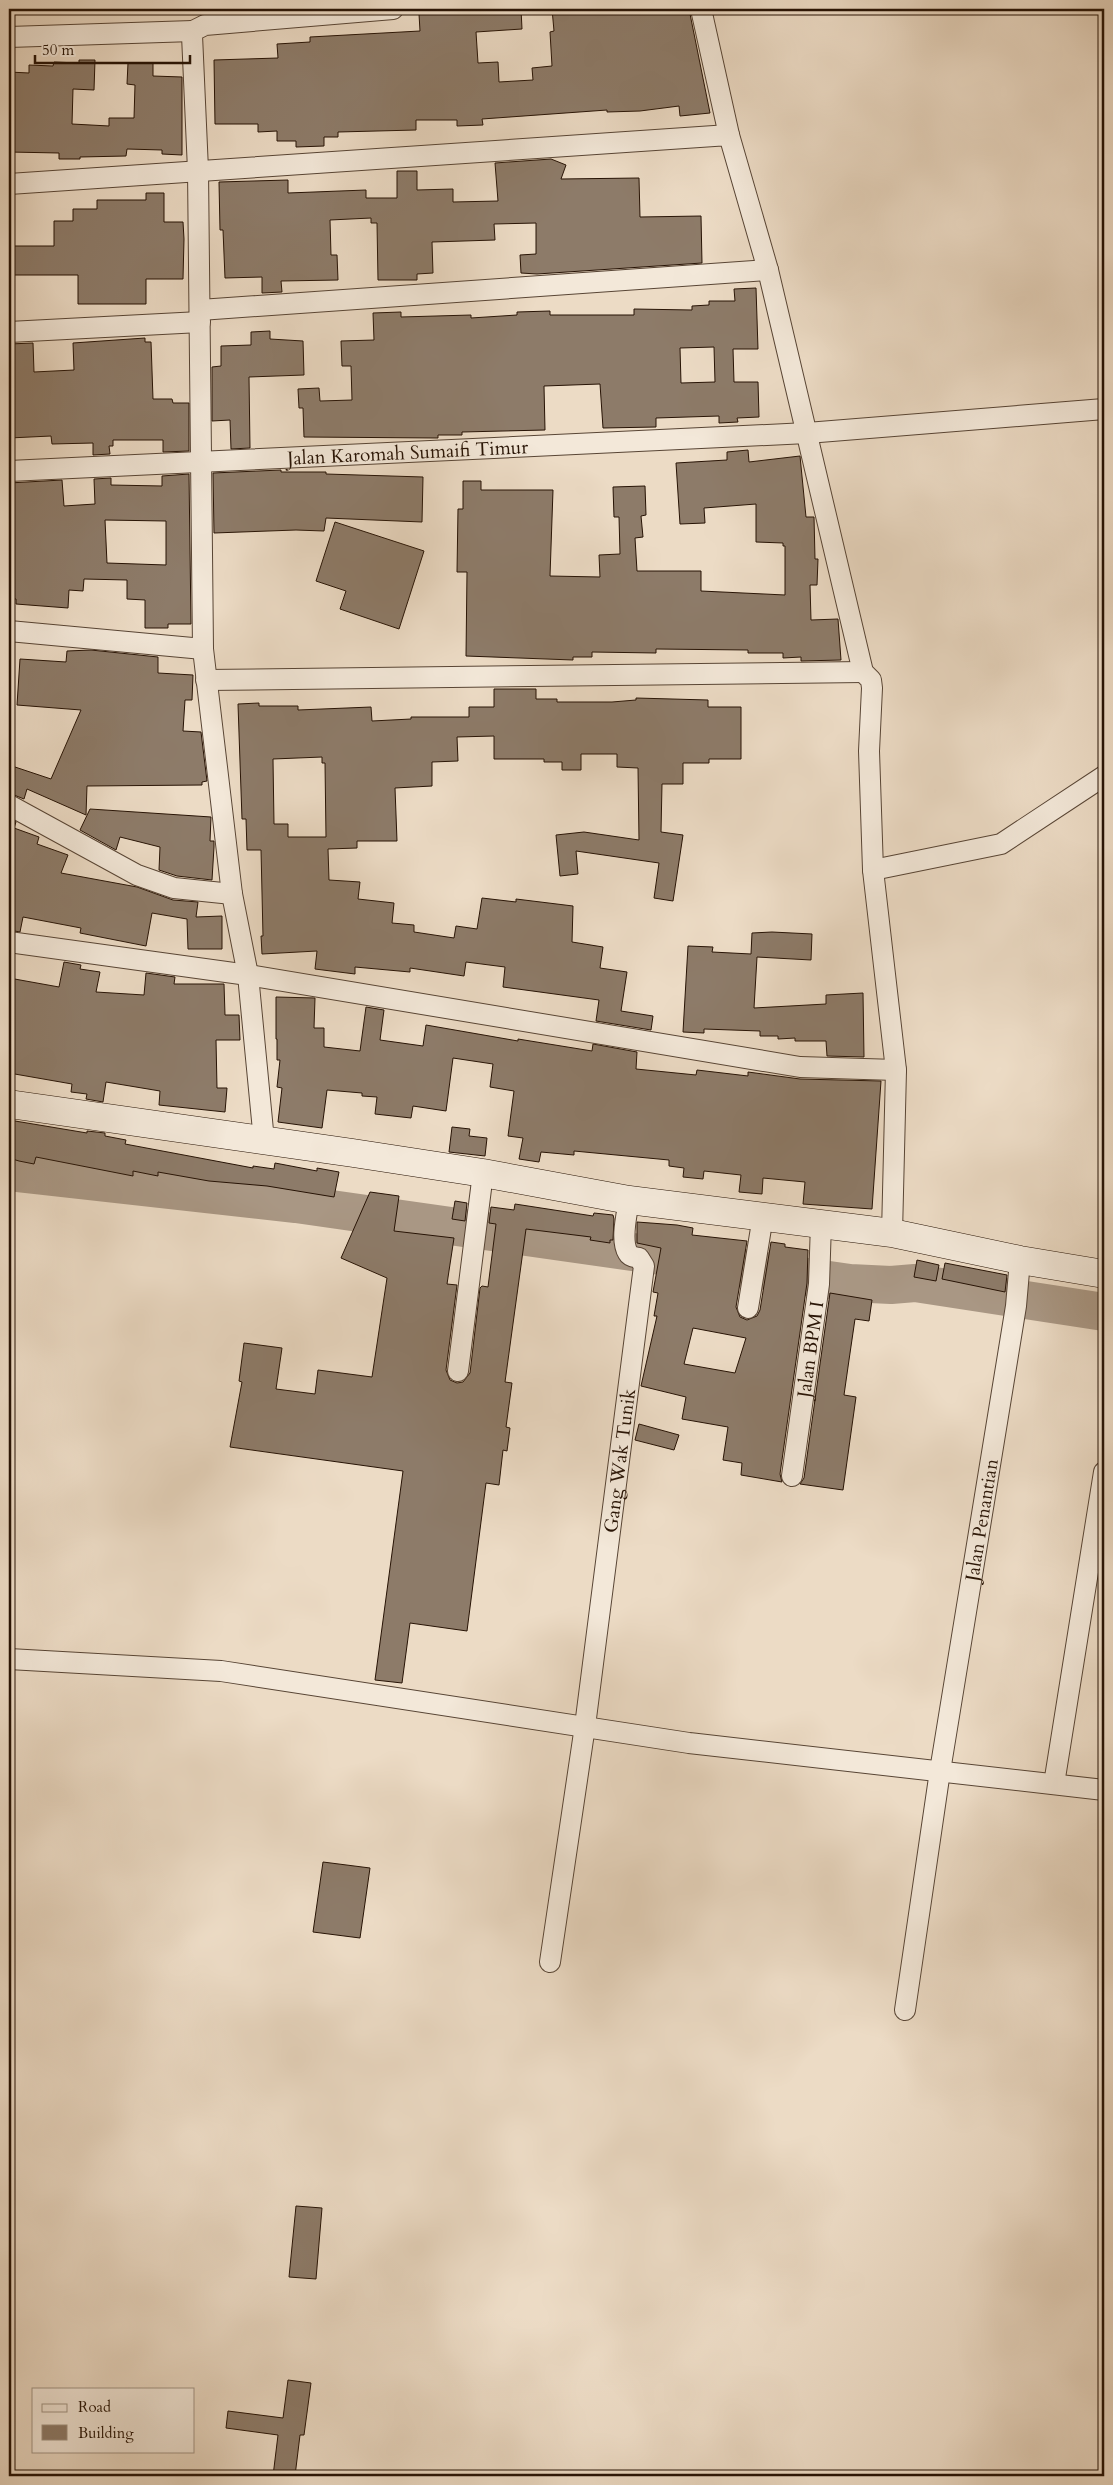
<svg xmlns="http://www.w3.org/2000/svg" width="1113" height="2485" viewBox="0 0 1113 2485" font-family="Cardo,serif">
  <style>
    .lines { fill: none; stroke-linecap: round; stroke-linejoin: round }
    .river { stroke: #a99784; stroke-width: 38 }
    .building { fill: #8d7b69; stroke: #271305; fill-rule: evenodd }
    .street-casing { stroke: #584535; stroke-width: 22 }
    .secondary-casing { stroke: #271305; stroke-width: 29 }
    .street { stroke: #f3e8d9; stroke-width: 20 }
    .secondary { stroke: #f3e8d9; stroke-width: 28 }
    .labels { text-anchor: middle; stroke-width: 4; stroke-linejoin: round; paint-order: stroke }
    .street-label { font-size: 19px; fill: #271305; stroke: #f3e8d9 }
  </style>
  <rect width="100%" height="100%" fill="#ecdbc5"/>
  <filter id="stains"><feTurbulence type="fractalNoise" baseFrequency=".004" numOctaves="4"/><feColorMatrix values="0 0 0 0 .2 0 0 0 0 .09 0 0 0 0 .02 0 0 0 .5 -.17"/></filter>
  <radialGradient id="worn" r=".72"><stop offset=".6" stop-color="#630" stop-opacity="0"/><stop offset="1" stop-color="#630" stop-opacity=".3"/></radialGradient>
  <g class="lines">
    <path class="river" d="M 9,1172 L 296,1204 L 850,1283 L 891,1285 L 915,1283 L 1104,1312"/>
  </g>
  <path class="building" d="M 466,9 L 521,9 L 522,29 L 476,32 L 478,63 L 498,62 L 499,82 L 533,80 L 532,68 L 552,66 L 550,32 L 554,31 L 552,9 L 689,9 L 710,113 L 680,116 L 679,106 L 640,111 L 607,112 L 607,110 L 482,119 L 483,125 L 457,126 L 457,120 L 416,120 L 416,130 L 338,132 L 338,137 L 324,137 L 324,146 L 296,147 L 296,141 L 277,141 L 277,131 L 258,132 L 258,124 L 215,124 L 214,60 L 278,58 L 277,44 L 310,42 L 310,37 L 420,31 L 419,14 Z
    M 79,60 L 95,60 L 94,90 L 73,89 L 72,124 L 109,126 L 109,118 L 134,118 L 135,85 L 127,84 L 128,63 L 153,63 L 153,76 L 182,77 L 182,155 L 162,154 L 162,150 L 127,149 L 126,156 L 80,157 L 80,159 L 59,159 L 59,153 L 9,152 L 9,72 L 29,73 L 29,65 L 53,66 L 54,62 L 79,63 Z
    M 551,159 L 566,165 L 561,179 L 639,178 L 640,217 L 701,216 L 702,263 L 537,274 L 521,273 L 520,255 L 536,254 L 536,223 L 494,224 L 495,240 L 432,242 L 433,273 L 417,274 L 417,280 L 378,280 L 377,223 L 371,223 L 371,218 L 330,220 L 331,255 L 337,255 L 338,280 L 281,281 L 282,292 L 262,293 L 262,277 L 225,278 L 223,230 L 220,230 L 219,182 L 288,180 L 288,193 L 366,190 L 366,198 L 397,198 L 397,171 L 417,171 L 417,190 L 453,189 L 453,202 L 498,201 L 495,163 Z
    M 146,193 L 164,193 L 164,222 L 183,222 L 184,239 L 183,279 L 146,279 L 146,304 L 78,304 L 78,275 L 9,275 L 9,246 L 54,246 L 54,221 L 73,221 L 73,209 L 97,209 L 97,200 L 146,200 Z
    M 756,288 L 758,349 L 733,349 L 734,382 L 758,382 L 759,417 L 737,418 L 738,422 L 719,423 L 719,416 L 656,418 L 656,427 L 603,428 L 600,384 L 544,386 L 545,430 L 462,432 L 462,435 L 438,435 L 438,438 L 304,437 L 303,408 L 299,408 L 298,389 L 319,388 L 320,401 L 352,400 L 351,366 L 342,366 L 341,341 L 374,340 L 373,313 L 401,312 L 401,317 L 471,315 L 471,318 L 517,315 L 517,312 L 550,311 L 550,315 L 634,315 L 634,309 L 692,310 L 692,306 L 709,305 L 709,301 L 735,301 L 734,289 ZM 714,347 L 715,382 L 681,383 L 680,348 Z
    M 270,331 L 270,339 L 303,341 L 304,375 L 249,377 L 250,448 L 231,449 L 230,420 L 212,421 L 212,367 L 221,366 L 221,346 L 251,345 L 251,332 Z
    M 145,338 L 145,342 L 151,342 L 153,399 L 172,399 L 173,403 L 189,403 L 189,451 L 163,452 L 163,440 L 113,440 L 113,446 L 109,446 L 110,454 L 93,455 L 93,443 L 52,444 L 51,436 L 9,438 L 9,344 L 33,343 L 34,372 L 74,370 L 73,343 Z
    M 748,450 L 749,462 L 800,456 L 806,517 L 814,517 L 815,559 L 818,559 L 817,585 L 810,585 L 811,620 L 838,619 L 841,660 L 801,661 L 801,657 L 783,658 L 783,653 L 748,653 L 748,650 L 656,649 L 656,653 L 592,652 L 592,657 L 573,657 L 573,660 L 466,656 L 467,572 L 457,572 L 458,509 L 463,509 L 463,481 L 481,481 L 481,490 L 553,490 L 550,576 L 600,577 L 599,555 L 620,554 L 619,517 L 614,517 L 613,487 L 645,486 L 646,515 L 641,516 L 643,537 L 635,538 L 637,571 L 701,571 L 701,591 L 785,595 L 785,546 L 783,546 L 783,543 L 756,542 L 756,504 L 704,508 L 705,523 L 680,524 L 676,463 L 727,460 L 727,452 Z
    M 281,470 L 281,472 L 326,472 L 326,474 L 423,477 L 422,522 L 326,518 L 324,531 L 296,530 L 214,533 L 213,473 Z
    M 189,474 L 191,624 L 168,624 L 168,628 L 145,628 L 145,600 L 127,599 L 127,580 L 84,579 L 83,591 L 69,590 L 68,608 L 16,604 L 16,599 L 9,598 L 9,552 L 11,552 L 9,483 L 62,480 L 64,506 L 95,504 L 94,479 L 111,478 L 111,485 L 162,486 L 162,476 ZM 105,520 L 166,521 L 166,565 L 107,563 Z
    M 335,522 L 424,551 L 399,629 L 340,609 L 346,591 L 316,581 Z
    M 91,650 L 158,657 L 158,673 L 193,675 L 192,700 L 185,700 L 183,731 L 201,732 L 207,781 L 202,782 L 202,785 L 87,786 L 86,815 L 27,789 L 24,799 L 9,793 L 9,765 L 51,779 L 81,710 L 17,705 L 20,659 L 66,662 L 67,651 Z
    M 494,689 L 536,689 L 536,699 L 557,699 L 557,702 L 612,702 L 636,700 L 636,698 L 708,700 L 708,707 L 741,707 L 741,759 L 709,759 L 709,763 L 683,763 L 683,784 L 662,784 L 661,832 L 683,835 L 673,901 L 654,898 L 659,863 L 576,851 L 578,874 L 560,876 L 556,835 L 584,832 L 639,840 L 638,768 L 617,767 L 617,754 L 581,754 L 581,770 L 562,770 L 562,762 L 544,762 L 544,759 L 494,759 L 494,736 L 457,737 L 458,761 L 432,762 L 432,786 L 395,788 L 397,841 L 357,841 L 357,848 L 328,849 L 329,880 L 360,882 L 358,899 L 394,903 L 392,923 L 414,925 L 414,932 L 454,938 L 456,926 L 477,929 L 482,898 L 516,902 L 516,899 L 573,906 L 572,942 L 603,947 L 600,968 L 627,972 L 621,1011 L 653,1016 L 651,1030 L 596,1021 L 599,1000 L 503,987 L 505,967 L 466,962 L 464,976 L 410,968 L 410,972 L 355,967 L 355,974 L 315,969 L 317,951 L 262,954 L 261,936 L 263,936 L 261,850 L 247,850 L 246,819 L 242,819 L 238,704 L 259,703 L 259,706 L 298,706 L 298,710 L 371,707 L 372,721 L 411,719 L 411,717 L 469,717 L 469,707 L 494,707 ZM 322,757 L 322,763 L 325,763 L 326,837 L 288,837 L 288,824 L 274,824 L 273,759 Z
    M 90,809 L 211,817 L 210,841 L 214,841 L 214,847 L 212,880 L 177,876 L 159,870 L 160,847 L 120,837 L 116,850 L 80,830 Z
    M 9,818 L 16,822 L 14,828 L 39,837 L 37,844 L 68,855 L 61,873 L 137,887 L 173,900 L 198,902 L 196,917 L 222,916 L 222,949 L 188,949 L 187,919 L 152,913 L 146,946 L 80,933 L 81,928 L 23,917 L 20,932 L 9,930 Z
    M 772,932 L 812,934 L 811,960 L 757,957 L 754,1008 L 826,1004 L 826,995 L 863,993 L 864,1057 L 827,1056 L 826,1041 L 795,1041 L 795,1038 L 778,1039 L 778,1036 L 760,1036 L 760,1031 L 704,1029 L 704,1033 L 683,1032 L 688,946 L 713,947 L 712,952 L 751,954 L 752,933 Z
    M 64,962 L 81,965 L 80,969 L 100,972 L 96,992 L 144,995 L 146,973 L 175,977 L 174,984 L 224,984 L 225,1015 L 239,1015 L 240,1040 L 216,1040 L 217,1088 L 227,1088 L 225,1112 L 159,1105 L 160,1091 L 106,1082 L 103,1102 L 86,1099 L 87,1094 L 71,1092 L 72,1084 L 9,1073 L 9,978 L 59,987 Z
    M 276,997 L 315,998 L 314,1028 L 324,1028 L 324,1047 L 360,1051 L 366,1007 L 384,1010 L 380,1040 L 423,1046 L 426,1025 L 518,1041 L 518,1039 L 592,1051 L 593,1044 L 637,1052 L 636,1069 L 696,1075 L 697,1070 L 748,1076 L 748,1072 L 800,1079 L 881,1081 L 872,1209 L 803,1204 L 805,1182 L 763,1178 L 762,1194 L 739,1192 L 741,1175 L 704,1171 L 703,1179 L 683,1177 L 684,1168 L 669,1166 L 669,1160 L 574,1151 L 574,1155 L 541,1152 L 539,1162 L 519,1159 L 523,1138 L 508,1136 L 514,1091 L 490,1087 L 493,1064 L 453,1058 L 446,1111 L 413,1106 L 411,1118 L 375,1114 L 377,1097 L 362,1096 L 362,1093 L 327,1090 L 322,1128 L 278,1122 L 282,1088 L 277,1087 L 280,1060 L 277,1060 L 277,1039 L 276,1039 Z
    M 9,1120 L 87,1133 L 87,1131 L 105,1133 L 105,1136 L 126,1140 L 125,1144 L 253,1168 L 253,1166 L 274,1169 L 275,1163 L 317,1171 L 317,1168 L 339,1172 L 334,1197 L 267,1186 L 209,1181 L 158,1172 L 158,1176 L 133,1171 L 133,1176 L 36,1157 L 34,1164 L 19,1161 L 9,1158 Z
    M 452,1127 L 470,1129 L 469,1136 L 487,1138 L 485,1156 L 449,1152 Z
    M 370,1192 L 399,1196 L 394,1231 L 454,1238 L 447,1284 L 457,1285 L 446,1370 L 450,1380 L 457,1383 L 463,1382 L 470,1373 L 480,1288 L 482,1286 L 488,1287 L 496,1224 L 489,1223 L 491,1207 L 514,1210 L 515,1204 L 593,1216 L 594,1213 L 613,1215 L 614,1219 L 613,1240 L 610,1240 L 610,1243 L 590,1240 L 591,1237 L 526,1229 L 505,1382 L 512,1383 L 506,1427 L 510,1428 L 507,1451 L 503,1450 L 499,1485 L 486,1483 L 467,1631 L 410,1623 L 402,1683 L 375,1680 L 403,1471 L 230,1447 L 242,1382 L 239,1381 L 244,1343 L 282,1348 L 276,1389 L 315,1394 L 318,1370 L 372,1377 L 387,1278 L 341,1258 Z
    M 455,1201 L 467,1203 L 465,1221 L 452,1219 Z
    M 637,1222 L 677,1225 L 693,1228 L 692,1235 L 747,1241 L 736,1307 L 740,1317 L 747,1320 L 757,1316 L 760,1310 L 771,1242 L 785,1244 L 785,1247 L 808,1250 L 807,1283 L 780,1474 L 782,1482 L 741,1475 L 742,1463 L 723,1460 L 728,1427 L 682,1419 L 686,1397 L 641,1386 L 657,1316 L 654,1316 L 658,1293 L 653,1292 L 661,1248 L 637,1243 ZM 693,1328 L 746,1338 L 735,1373 L 684,1364 Z
    M 917,1260 L 939,1265 L 936,1281 L 914,1277 Z
    M 945,1263 L 1007,1275 L 1005,1292 L 942,1279 Z
    M 830,1293 L 872,1300 L 869,1321 L 855,1319 L 849,1360 L 844,1395 L 856,1397 L 843,1490 L 800,1484 L 804,1478 Z
    M 639,1424 L 679,1435 L 674,1450 L 635,1440 Z
    M 323,1862 L 370,1868 L 360,1938 L 313,1932 Z
    M 296,2206 L 322,2208 L 316,2279 L 289,2277 Z
    M 288,2380 L 311,2383 L 304,2435 L 300,2435 L 295,2476 L 273,2476 L 278,2435 L 226,2428 L 228,2411 L 283,2418 Z"/>
  <g class="lines">
    <defs>
      <g id="street">
        <path d="M 701,9 L 729,135"/>
        <path d="M 9,37 L 193,31"/>
        <path d="M 9,184 L 729,135 L 768,270 L 863,672 L 871,680 L 872,688 L 869,751 L 873,870 L 896,1070 L 892,1233"/>
        <path d="M 200,310 L 768,270"/>
        <path d="M 9,332 L 200,322"/>
        <path id="s1" d="M 9,471 L 807,433 L 1104,409"/>
        <path d="M 9,631 L 203,649"/>
        <path d="M 206,680 L 863,672"/>
        <path d="M 9,805 L 137,875 L 174,888 L 232,894"/>
        <path d="M 873,870 L 1001,844 L 1104,776"/>
        <path d="M 9,942 L 248,975 L 800,1067 L 896,1070"/>
        <path d="M 264,1141 L 248,975 L 232,894 L 203,649 L 198,170 L 192,35 L 193,31 L 205,25 L 393,9"/>
        <path d="M 748,1308 L 763,1216"/>
        <path d="M 458,1371 L 483,1173"/>
        <path id="s2" d="M 792,1476 L 819,1284 L 821,1223"/>
        <path d="M 9,1659 L 221,1671 L 689,1743 L 1104,1790"/>
        <path d="M 1054,1784 L 1104,1472"/>
        <path id="s3" d="M 550,1962 L 585,1726 L 644,1266 L 639,1258 C 635,1257 630,1257 628,1253 C 620,1240 627,1214 629,1200"/>
        <path id="s4" d="M 905,2010 L 940,1771 L 1016,1306 L 1020,1260"/>
      </g>
      <path id="secondary" d="M 9,1104 L 353,1153 L 483,1173 L 629,1200 L 892,1233 L 1020,1260 L 1104,1274"/>
    </defs>
    <use href="#street" class="street-casing"/>
    <use href="#secondary" class="secondary-casing"/>
    <use href="#street" class="street"/>
    <use href="#secondary" class="secondary"/>
  </g>
  <g class="labels">
    <g class="street-label">
      <text dy="7" stroke="none"><textPath href="#s1" startOffset="399">Jalan Karomah Sumaifi Timur</textPath></text>
      <text dy="7" stroke="none"><textPath href="#s2" startOffset="128">Jalan BPM I</textPath></text>
      <text dy="7" stroke="none"><textPath href="#s3" startOffset="506">Gang Wak Tunik</textPath></text>
      <text dy="7" stroke="none"><textPath href="#s4" startOffset="496">Jalan Penantian</textPath></text>
    </g>
  </g>
  <rect width="1113" height="2485" fill="none" stroke="#ecdbc5" stroke-width="30"/>
  <rect x="10" y="10" width="1093" height="2465" fill="none" stroke="#271305" stroke-width="2.5"/>
  <rect x="15" y="15" width="1083" height="2455" fill="none" stroke="#271305"/>
  <rect x="32" y="2388" width="162" height="65" fill="#f3e8d9" stroke="#a19384"/>
  <rect x="42" y="2404" width="25" height="8" fill="#f3e8d9" stroke="#a19384"/>
  <text x="78" y="2412" font-size="15" fill="#271305">Road</text>
  <rect x="42" y="2425" width="25" height="15" fill="#8d7b69" stroke="#a19384"/>
  <text x="78" y="2438" font-size="15" fill="#271305">Building</text>
  <path d="M35 55v8h155v-8" fill="none" stroke="#271305" stroke-width="2.5"/>
  <text x="42" y="55" font-size="15" fill="#271305" stroke="#f3e8d9" stroke-width="4" paint-order="stroke">50 m</text>
  <rect width="100%" height="100%" filter="url(#stains)"/>
  <rect width="100%" height="100%" fill="url(#worn)"/>
</svg>
